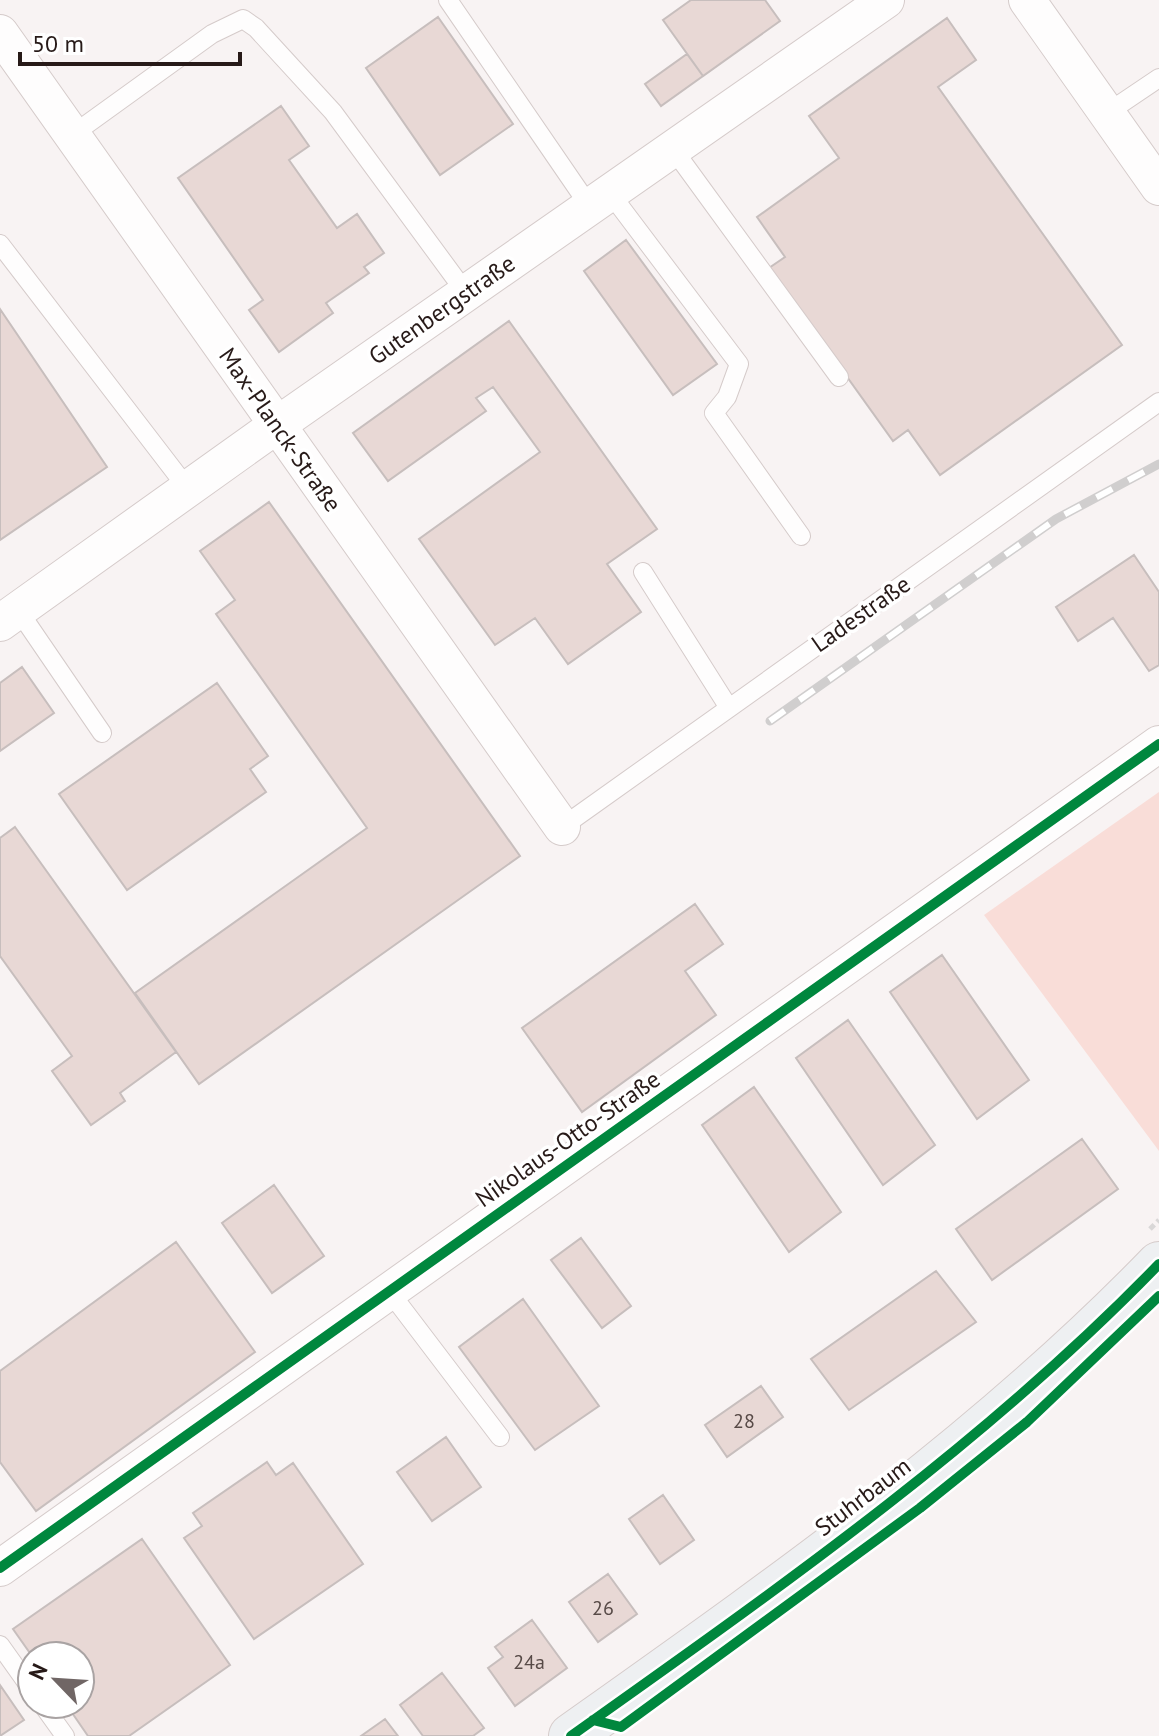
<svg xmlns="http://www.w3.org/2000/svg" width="1159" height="1736" viewBox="0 0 1159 1736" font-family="'PT Sans',sans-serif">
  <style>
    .green { fill: #f9ddd8 }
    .building { fill: #e8d8d5; stroke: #c7bebd; stroke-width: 2 }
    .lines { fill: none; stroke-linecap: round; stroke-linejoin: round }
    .lane-casing { stroke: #d5cbca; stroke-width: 20 }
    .street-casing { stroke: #d5cbca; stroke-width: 38 }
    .secondary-casing { stroke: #d5cbca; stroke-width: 46 }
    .path { stroke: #d9d7d7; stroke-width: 5; stroke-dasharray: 6 4; stroke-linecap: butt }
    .lane { stroke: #fefdfd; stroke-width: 18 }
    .street { stroke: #fefdfd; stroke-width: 36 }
    .secondary { stroke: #eef0f2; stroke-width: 44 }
    .rail-casing { stroke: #d0cece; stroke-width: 9 }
    .rail { stroke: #fff; stroke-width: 6; stroke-dasharray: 18; stroke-linecap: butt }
    .cycleway-casing { stroke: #fff; stroke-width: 15 }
    .cycleway { stroke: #00873e; stroke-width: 10 }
    .labels { text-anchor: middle; stroke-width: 7; stroke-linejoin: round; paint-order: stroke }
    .number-label { font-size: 20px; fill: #574a47 }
    .street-label { font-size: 24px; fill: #271a18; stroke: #fff }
  </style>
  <rect width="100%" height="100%" fill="#f8f3f3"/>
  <path class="green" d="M 1159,792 L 1159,1151 L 984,915 Z"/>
  <path class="building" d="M 691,0 L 765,0 L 780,21 L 703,76 L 663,20 Z
    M 438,17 L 513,124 L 440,175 L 366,68 Z
    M 947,18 L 976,60 L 938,87 L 1122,345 L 940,475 L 908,430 L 893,441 L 769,268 L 785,257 L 757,217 L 839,158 L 809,116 Z
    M 687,54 L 703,76 L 661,106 L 645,84 Z
    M 281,106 L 309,146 L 289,160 L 337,228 L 357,214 L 384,253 L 364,267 L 369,273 L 326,303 L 333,313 L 279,352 L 249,310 L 263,300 L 178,178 Z
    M 626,240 L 717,364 L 673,395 L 584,271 Z
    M 0,309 L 107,467 L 0,540 Z
    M 509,321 L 657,529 L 607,564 L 641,612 L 568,664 L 535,618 L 495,645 L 419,539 L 540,452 L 493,387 L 476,398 L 486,411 L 388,481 L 353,433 Z
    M 269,502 L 520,856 L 199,1084 L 135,993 L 367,828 L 216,614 L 235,600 L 200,551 Z
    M 1134,555 L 1159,592 L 1159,665 L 1149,671 L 1113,618 L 1078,641 L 1056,607 Z
    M 22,667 L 54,713 L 0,751 L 0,683 Z
    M 217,683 L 268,756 L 250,769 L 266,792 L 127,890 L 59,794 Z
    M 15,827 L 176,1052 L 120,1093 L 125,1101 L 91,1125 L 52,1071 L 72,1056 L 0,956 L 0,838 Z
    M 695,904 L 723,944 L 685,971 L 716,1015 L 582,1112 L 522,1028 Z
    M 942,955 L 1029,1080 L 977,1119 L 890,992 Z
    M 848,1020 L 935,1145 L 883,1185 L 796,1058 Z
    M 754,1087 L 841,1212 L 789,1252 L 702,1125 Z
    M 1082,1139 L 1118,1189 L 992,1280 L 956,1229 Z
    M 274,1185 L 324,1256 L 272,1293 L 222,1223 Z
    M 581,1238 L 631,1306 L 602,1328 L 551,1260 Z
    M 176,1242 L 255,1352 L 36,1511 L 0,1462 L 0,1371 Z
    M 936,1271 L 976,1322 L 849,1410 L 811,1359 Z
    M 523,1299 L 599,1406 L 535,1450 L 459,1347 Z
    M 761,1386 L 783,1417 L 727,1457 L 705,1425 Z
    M 446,1437 L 481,1487 L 432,1521 L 397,1472 Z
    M 267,1462 L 276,1475 L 293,1463 L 363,1564 L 254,1639 L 184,1538 L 202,1526 L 193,1513 Z
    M 663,1495 L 694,1540 L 660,1564 L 629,1519 Z
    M 142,1539 L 230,1665 L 129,1736 L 88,1736 L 66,1704 L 80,1704 L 80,1656 L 32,1656 L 13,1629 Z
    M 608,1574 L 637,1614 L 598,1642 L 569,1602 Z
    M 532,1620 L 567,1668 L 515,1706 L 488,1668 L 503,1657 L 495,1647 Z
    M 442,1673 L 484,1728 L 473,1736 L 423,1736 L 400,1705 Z
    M 0,1685 L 24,1720 L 0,1736 Z
    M 385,1719 L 398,1736 L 361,1736 Z"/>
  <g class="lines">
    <defs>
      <path id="lane" d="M 448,0 L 590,207
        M 1107,113 L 1159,78
        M 72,135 L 212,34 L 243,19 L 256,28 L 333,112 L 466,293
        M 673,149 L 839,377
        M 610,193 L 739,364 L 727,397 L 714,413 L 801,536
        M 0,244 L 188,489
        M 643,572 L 729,708
        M 18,610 L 102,733
        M 562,827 L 1159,402
        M 389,1291 L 500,1437
        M 0,1645 L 32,1690
        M 42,1704 L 65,1736"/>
      <path id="street" d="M 1027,0 L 1159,187
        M 0,33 L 562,827
        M 0,623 L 277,425 L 886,0
        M 0,1568 L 1159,744"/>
      <path id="secondary" d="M 571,1736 C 775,1591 984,1445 1159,1264"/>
    </defs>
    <use href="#lane" class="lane-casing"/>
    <use href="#street" class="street-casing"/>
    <use href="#secondary" class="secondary-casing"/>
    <path class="path" d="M 1150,1229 L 1159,1220"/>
    <use href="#lane" class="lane"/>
    <use href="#street" class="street"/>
    <use href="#secondary" class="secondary"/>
    <defs>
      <path id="rail" d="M 770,721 L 1056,519 L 1159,464"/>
    </defs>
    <use href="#rail" class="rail-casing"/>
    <use href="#rail" class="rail"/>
    <defs>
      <path id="cycleway" d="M 0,1568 L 1159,744
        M 593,1720 L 621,1727 L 920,1508 L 1027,1422 L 1159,1296
        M 571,1736 C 775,1591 984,1445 1159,1264"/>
    </defs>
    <use href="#cycleway" class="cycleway-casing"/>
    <use href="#cycleway" class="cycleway"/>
  </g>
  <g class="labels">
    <g class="number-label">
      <text x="744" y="1428">28</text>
      <text x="603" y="1615">26</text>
      <text x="529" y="1669">24a</text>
    </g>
    <g class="street-label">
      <text transform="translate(442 310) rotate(-35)" y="8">Gutenbergstraße</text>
      <text transform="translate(280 430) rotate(55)" y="8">Max-Planck-Straße</text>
      <text transform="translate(861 614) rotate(-35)" y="8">Ladestraße</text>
      <text transform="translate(568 1139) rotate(-35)" y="8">Nikolaus-Otto-Straße</text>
      <text transform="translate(863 1497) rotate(-37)" y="8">Stuhrbaum</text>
    </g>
  </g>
  <g transform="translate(56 1680) rotate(295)"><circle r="38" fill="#ffffff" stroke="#a9a3a3" stroke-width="2"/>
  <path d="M0-6L14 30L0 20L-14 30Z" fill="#706665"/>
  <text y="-12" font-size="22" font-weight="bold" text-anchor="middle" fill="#271a18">N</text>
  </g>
  <path d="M20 52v12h220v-12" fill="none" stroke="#271a18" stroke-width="4"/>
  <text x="32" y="52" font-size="24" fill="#271a18" stroke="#ffffff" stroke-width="6" paint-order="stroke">50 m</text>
</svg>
